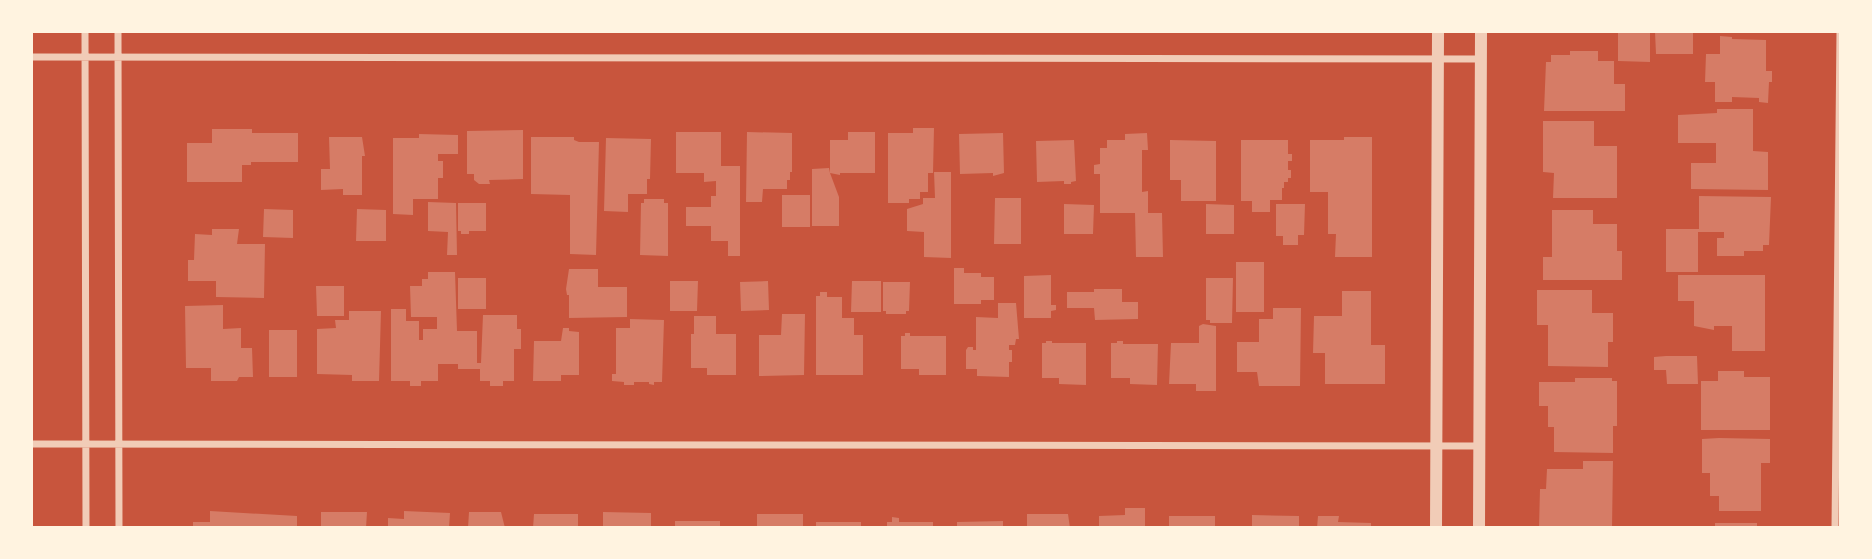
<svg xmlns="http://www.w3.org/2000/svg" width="1872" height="559" viewBox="0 0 1872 559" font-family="'IBM Plex Sans',sans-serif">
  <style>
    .building { fill: #d67c66 }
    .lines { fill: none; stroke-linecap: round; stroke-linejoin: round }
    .minor { stroke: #f1ccb7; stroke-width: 7 }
    .tertiary { stroke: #f1ccb7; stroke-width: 12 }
  </style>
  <rect width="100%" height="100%" fill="#c8553d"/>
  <path class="building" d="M 1618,32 L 1650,33 L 1650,62 L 1618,61 Z
    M 1655,32 L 1693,32 L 1693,54 L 1656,54 Z
    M 1720,36 L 1732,37 L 1732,39 L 1766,40 L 1766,71 L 1772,71 L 1772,82 L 1769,82 L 1768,103 L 1759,102 L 1759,98 L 1732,97 L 1732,102 L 1715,102 L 1715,82 L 1705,82 L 1706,54 L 1720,54 Z
    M 1570,51 L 1598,51 L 1598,61 L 1614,61 L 1614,84 L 1625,84 L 1625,111 L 1544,111 L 1546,62 L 1551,62 L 1551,55 L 1570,55 Z
    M 1717,109 L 1753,109 L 1753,151 L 1768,152 L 1768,190 L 1691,189 L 1691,163 L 1716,163 L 1716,143 L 1678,143 L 1678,115 L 1717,113 Z
    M 1543,121 L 1594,121 L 1594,146 L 1617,146 L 1617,198 L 1553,198 L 1554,173 L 1543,172 Z
    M 913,128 L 934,128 L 933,173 L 928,173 L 928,192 L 920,192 L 920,199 L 909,199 L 909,203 L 888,203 L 888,133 L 913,133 Z
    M 212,129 L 252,129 L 252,133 L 298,133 L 298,162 L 251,162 L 251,165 L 242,165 L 242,182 L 187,182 L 187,143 L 212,143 Z
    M 523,130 L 523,179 L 489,180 L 490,184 L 479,184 L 474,180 L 474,174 L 467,174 L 467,131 Z
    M 676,132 L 721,132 L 721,166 L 740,166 L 740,256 L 728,256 L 728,241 L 711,241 L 711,226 L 686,226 L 686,207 L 711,207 L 711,196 L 716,196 L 716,181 L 704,182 L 704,173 L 676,173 Z
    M 747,132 L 792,133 L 792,172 L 790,172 L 790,180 L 787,180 L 787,189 L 763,189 L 762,202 L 746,202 Z
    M 848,132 L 875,132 L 875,173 L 840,173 L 840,175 L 830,173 L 839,197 L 839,226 L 812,226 L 812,169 L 829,168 L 830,173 L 830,140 L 848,140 Z
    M 1003,133 L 1004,173 L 993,176 L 993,173 L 960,174 L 959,134 Z
    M 1147,133 L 1148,150 L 1142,150 L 1142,192 L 1148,191 L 1148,213 L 1162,213 L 1163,257 L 1136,257 L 1135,213 L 1100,213 L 1100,174 L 1094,174 L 1094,165 L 1100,164 L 1100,148 L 1107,148 L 1107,140 L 1125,140 L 1125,134 Z
    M 419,134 L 458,135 L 458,154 L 438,154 L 438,161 L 443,161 L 443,178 L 438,178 L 438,199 L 413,199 L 413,215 L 393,214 L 393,138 L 419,138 Z
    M 329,137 L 362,137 L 365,156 L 362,156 L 362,195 L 343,195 L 343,189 L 321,190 L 321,169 L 330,169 Z
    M 531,137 L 574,137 L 574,140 L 579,142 L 599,142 L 596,255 L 570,254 L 570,195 L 531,194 Z
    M 1344,137 L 1372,137 L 1372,257 L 1335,257 L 1336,234 L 1328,234 L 1328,192 L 1310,192 L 1310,140 L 1344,140 Z
    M 606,138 L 651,139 L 650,179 L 647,179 L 647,194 L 628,194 L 628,212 L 604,211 Z
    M 1074,140 L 1076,181 L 1071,182 L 1071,184 L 1064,184 L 1064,181 L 1037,182 L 1036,141 Z
    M 1170,140 L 1216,141 L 1216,201 L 1181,201 L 1181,180 L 1170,180 Z
    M 1241,140 L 1288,140 L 1288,154 L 1292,154 L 1292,161 L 1288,161 L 1288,170 L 1291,170 L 1291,178 L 1288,178 L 1288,182 L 1284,182 L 1284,188 L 1282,188 L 1282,200 L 1270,200 L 1270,212 L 1252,212 L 1252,201 L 1241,201 Z
    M 934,172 L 951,172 L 951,258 L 924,257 L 924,232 L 907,231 L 907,209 L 923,204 L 923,198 L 935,198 Z
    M 782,195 L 810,195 L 810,227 L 782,227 Z
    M 1699,196 L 1771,197 L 1769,245 L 1763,245 L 1763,251 L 1744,251 L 1744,256 L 1717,256 L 1717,238 L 1724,238 L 1724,232 L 1698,232 L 1698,272 L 1666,272 L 1666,229 L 1699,229 Z
    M 995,198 L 1021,198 L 1021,244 L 994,244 Z
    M 644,199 L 664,199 L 664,203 L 668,203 L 668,256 L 640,255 L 641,203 L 644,203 Z
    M 428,202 L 456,203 L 457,255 L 447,255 L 448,232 L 428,231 Z
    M 458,203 L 486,203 L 486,231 L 469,231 L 469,234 L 461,234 L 461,231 L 458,231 Z
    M 1064,204 L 1094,205 L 1093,234 L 1064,234 Z
    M 1206,204 L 1234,205 L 1234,234 L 1206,234 Z
    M 1276,204 L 1305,204 L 1304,235 L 1298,235 L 1298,245 L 1283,245 L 1283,236 L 1276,236 Z
    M 264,209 L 293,210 L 293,238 L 263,237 Z
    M 357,209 L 386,210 L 386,241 L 356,241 Z
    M 1552,210 L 1593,210 L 1593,224 L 1617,224 L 1617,251 L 1622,251 L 1622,280 L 1543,280 L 1543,257 L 1552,257 Z
    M 212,229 L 239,229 L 237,244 L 265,244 L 264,298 L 216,297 L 216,281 L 188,281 L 188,260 L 194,260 L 195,234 L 212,235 Z
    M 1236,262 L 1264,262 L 1264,312 L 1236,312 Z
    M 954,268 L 964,268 L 964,273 L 981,273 L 981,277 L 994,277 L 994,300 L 981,300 L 981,304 L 954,304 Z
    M 569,269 L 598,269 L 598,287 L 627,287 L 627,317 L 569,318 L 569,295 L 567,295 L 566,289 Z
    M 428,272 L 455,272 L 457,331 L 477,331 L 477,363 L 481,363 L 483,315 L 517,315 L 517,329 L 521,329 L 521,349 L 514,349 L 514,381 L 503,381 L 503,386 L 490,386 L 490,381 L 480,381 L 480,369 L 458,369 L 458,364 L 438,364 L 438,381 L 421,381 L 421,386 L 410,386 L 410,381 L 391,381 L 391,309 L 406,309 L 406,321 L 419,321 L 419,340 L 423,340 L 423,329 L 437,329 L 437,317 L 411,317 L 410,286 L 422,286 L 422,279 L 428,279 Z
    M 1051,275 L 1051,305 L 1056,305 L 1056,310 L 1051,311 L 1051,318 L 1024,318 L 1024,276 Z
    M 1678,275 L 1765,275 L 1765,351 L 1732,351 L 1732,326 L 1714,326 L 1714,330 L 1694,326 L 1694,301 L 1678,301 Z
    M 458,278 L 486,278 L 486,309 L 458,309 Z
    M 1206,278 L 1233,278 L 1232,323 L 1210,323 L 1210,320 L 1206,320 Z
    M 670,281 L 698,281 L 697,311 L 670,311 Z
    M 768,281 L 769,310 L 741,311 L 740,282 Z
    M 852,281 L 881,281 L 881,312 L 851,312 Z
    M 883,282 L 910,282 L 909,311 L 906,311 L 906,314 L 886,314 L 886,311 L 883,311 Z
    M 316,286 L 344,286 L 344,316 L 317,316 Z
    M 1094,289 L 1122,289 L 1122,302 L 1138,302 L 1138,319 L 1095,320 L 1094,308 L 1067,308 L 1067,292 L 1094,292 Z
    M 1537,290 L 1592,290 L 1592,313 L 1613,313 L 1613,342 L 1608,342 L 1608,367 L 1548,366 L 1548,325 L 1537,325 Z
    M 1342,291 L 1371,291 L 1371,345 L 1385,345 L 1385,384 L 1325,384 L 1325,353 L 1313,353 L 1314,316 L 1342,316 Z
    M 820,292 L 827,292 L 827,297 L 842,297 L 842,318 L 854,318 L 854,335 L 863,335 L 863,375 L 816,375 L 816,296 L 820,296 Z
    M 998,303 L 1016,303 L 1019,339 L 1016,339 L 1015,345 L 1009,345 L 1009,350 L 1012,350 L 1012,362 L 1009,362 L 1009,377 L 977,376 L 977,369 L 966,369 L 966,350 L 968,347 L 973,347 L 973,350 L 976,350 L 976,317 L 998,318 Z
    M 223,305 L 223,329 L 241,328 L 241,348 L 252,348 L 253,377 L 239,377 L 237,381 L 211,381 L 211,368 L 186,368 L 185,306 Z
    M 1273,308 L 1301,308 L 1300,386 L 1259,386 L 1257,372 L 1237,372 L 1237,342 L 1259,342 L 1259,319 L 1273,319 Z
    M 349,311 L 381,311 L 379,381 L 352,381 L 352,375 L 317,374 L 317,329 L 336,328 L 335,320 L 349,320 Z
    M 782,314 L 805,314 L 804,375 L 759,376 L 759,335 L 781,335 Z
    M 694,316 L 716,316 L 716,334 L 736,334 L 736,375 L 707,375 L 707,368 L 691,368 L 691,334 L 694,334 Z
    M 630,319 L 664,320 L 662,382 L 654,382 L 654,385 L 649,384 L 649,382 L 634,382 L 634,385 L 624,385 L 624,382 L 612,381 L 612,374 L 616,374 L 616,328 L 630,328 Z
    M 1203,324 L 1216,326 L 1216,391 L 1196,391 L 1196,384 L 1169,384 L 1171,343 L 1199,343 L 1199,326 Z
    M 563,328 L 569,328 L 569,331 L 579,332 L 579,375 L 561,375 L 561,381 L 533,381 L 534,341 L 561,341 Z
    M 269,330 L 297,330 L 297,377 L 269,377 Z
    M 905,333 L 910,333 L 910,336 L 946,336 L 946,375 L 919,375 L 919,369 L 901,369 L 901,336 L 905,336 Z
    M 1046,341 L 1052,341 L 1052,343 L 1086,343 L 1086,385 L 1059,384 L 1059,378 L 1042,378 L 1042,343 L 1046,343 Z
    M 1117,341 L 1123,341 L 1123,344 L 1158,344 L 1157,385 L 1130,384 L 1130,378 L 1111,378 L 1111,343 L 1117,343 Z
    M 1666,356 L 1697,356 L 1698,384 L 1667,384 L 1666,370 L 1654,370 L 1654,357 Z
    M 1718,371 L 1744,371 L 1744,377 L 1770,377 L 1770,430 L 1701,430 L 1701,381 L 1718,381 Z
    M 1575,378 L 1612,378 L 1612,381 L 1617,381 L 1617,426 L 1613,426 L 1613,453 L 1554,452 L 1554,427 L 1548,427 L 1548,406 L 1539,406 L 1539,382 L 1575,382 Z
    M 1719,438 L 1770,439 L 1770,463 L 1761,463 L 1761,511 L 1719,511 L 1719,496 L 1710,496 L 1710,473 L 1702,473 L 1702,439 Z
    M 1583,461 L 1613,461 L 1612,528 L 1539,528 L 1540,489 L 1546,489 L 1547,469 L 1583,469 Z
    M 1125,508 L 1145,508 L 1145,528 L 1099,528 L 1099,516 L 1125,515 Z
    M 210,511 L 297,516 L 297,528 L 193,528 L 193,522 L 210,522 Z
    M 404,511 L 450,513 L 449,528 L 388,528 L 388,518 L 404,519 Z
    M 321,512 L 367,512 L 366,528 L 321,528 Z
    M 469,512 L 501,512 L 505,528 L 468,528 Z
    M 603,512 L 651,513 L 651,528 L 603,528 Z
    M 534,514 L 578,514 L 578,528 L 533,528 Z
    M 757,514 L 803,514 L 803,528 L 757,528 Z
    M 1027,514 L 1068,514 L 1070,528 L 1027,528 Z
    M 1252,515 L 1299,516 L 1299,528 L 1252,528 Z
    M 1169,516 L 1215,516 L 1215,528 L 1169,528 Z
    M 1318,516 L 1339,516 L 1338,522 L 1371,523 L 1371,528 L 1317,528 Z
    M 892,517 L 899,518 L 899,522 L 933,522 L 933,528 L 887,528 L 887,522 L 892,522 Z
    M 675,521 L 720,521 L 720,528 L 675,528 Z
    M 1003,521 L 1003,528 L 957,528 L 957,522 Z
    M 816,522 L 861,522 L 861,528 L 816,528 Z
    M 1715,523 L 1757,523 L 1757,528 L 1715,528 Z"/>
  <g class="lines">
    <path class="minor" d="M 85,32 L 86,528
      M 118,32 L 119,528
      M 32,57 L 1481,59
      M 32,444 L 1479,446
      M 1835,528 L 1840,32"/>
    <path class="tertiary" d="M 1436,528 L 1438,32
      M 1479,528 L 1481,32"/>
  </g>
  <rect width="1872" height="559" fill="none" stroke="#fff3e0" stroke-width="66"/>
</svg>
